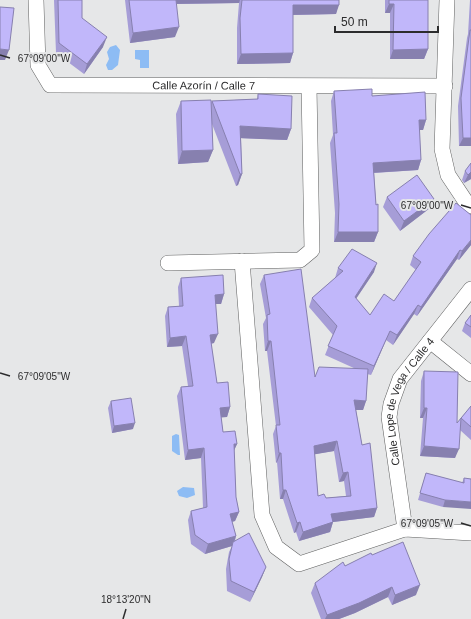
<svg xmlns="http://www.w3.org/2000/svg" width="471" height="619" viewBox="0 0 471 619" font-family="Helvetica,sans-serif">
  <style>
    .water { fill: #8dbcf4 }
    .lines { fill: none; stroke-linecap: round; stroke-linejoin: round }
    .street-casing { stroke: #606161; stroke-width: 16 }
    .street { stroke: #fff; stroke-width: 15 }
    .wall { fill: #a69dd7; fill-rule: evenodd }
    .shaded-wall { fill: #8780af }
    .building { fill: #c1b7fa; stroke: #8780af; fill-rule: evenodd }
    .ticks { fill: none; stroke: #2c2c2d; stroke-width: 1.5 }
    .labels { text-anchor: middle; stroke-width: 4; stroke-linejoin: round; paint-order: stroke }
    .street-label { font-size: 11px; fill: #2c2c2d; stroke: #e6e7e8 }
    .ticks-label { font-size: 10px; text-anchor: middle; fill: #2c2c2d; stroke: #e6e7e8; stroke-width: 4; stroke-linejoin: round; paint-order: stroke }
  </style>
  <rect width="100%" height="100%" fill="#e6e7e8"/>
  <path class="water" d="M 116,45 L 120,50 L 118,65 L 112,70 L 108,70 L 106,65 L 109,59 L 107,52 L 110,47 Z
    M 135,50 L 149,50 L 149,68 L 140,68 L 140,60 L 135,59 Z
    M 176,434 L 179,435 L 180,455 L 178,455 L 172,451 L 172,436 Z
    M 183,487 L 194,488 L 195,495 L 187,498 L 179,496 L 177,491 Z"/>
  <g class="lines">
    <defs>
      <g id="street">
        <path id="s1" d="M 36,0 L 38,65 L 50,85 L 445,86"/>
        <path d="M 447,0 L 442,149 L 448,175 L 466,202 L 471,206"/>
        <path d="M 242,261 L 262,515 L 276,547 L 299,564 L 405,529 L 471,533"/>
        <path d="M 168,263 L 300,260 L 312,250 L 309,87"/>
        <path d="M 430,341 L 471,374"/>
        <path id="s2" d="M 405,529 L 389,417 L 391,404 L 400,379 L 471,289"/>
      </g>
    </defs>
    <use href="#street" class="street-casing"/>
    <use href="#street" class="street"/>
  </g>
  <path class="wall" d="M 54,0 L 82,0 L 82,18 L 103,47 L 84,74 L 56,53 Z
    M 125,0 L 339,0 L 336,14 L 293,15 L 293,53 L 290,63 L 237,64 L 237,28 L 239,3 L 176,4 L 175,37 L 130,43 Z
    M 385,0 L 428,0 L 428,49 L 424,59 L 390,59 L 390,13 L 385,13 Z
    M 470,0 L 471,0 L 471,146 L 459,146 L 458,106 L 467,38 L 468,34 Z
    M 334,91 L 372,96 L 426,120 L 423,130 L 419,130 L 421,160 L 418,170 L 374,173 L 378,232 L 374,242 L 334,242 L 335,213 L 330,143 L 333,135 L 331,101 Z
    M 258,94 L 291,129 L 287,140 L 241,138 L 242,174 L 238,185 L 236,186 L 212,124 L 213,150 L 208,162 L 178,164 L 176,114 L 181,101 L 211,102 L 212,101 L 257,99 Z
    M 465,171 L 471,179 L 464,183 L 462,180 Z
    M 387,197 L 434,199 L 430,208 L 400,231 L 383,207 Z
    M 471,245 L 459,260 L 457,259 L 417,316 L 414,314 L 393,345 L 386,340 L 371,375 L 367,374 L 366,401 L 363,410 L 356,410 L 362,445 L 377,508 L 374,517 L 333,522 L 330,532 L 299,541 L 296,532 L 294,533 L 283,499 L 280,499 L 277,462 L 276,463 L 273,434 L 276,426 L 267,351 L 265,351 L 263,324 L 266,318 L 260,284 L 264,275 L 315,377 L 356,369 L 325,355 L 333,335 L 309,307 L 312,298 L 335,278 L 338,268 L 374,272 L 356,299 L 370,315 L 394,301 L 416,270 L 410,265 L 413,256 ZM 334,451 L 339,482 L 344,481 L 346,496 L 326,498 L 318,496 L 315,454 Z
    M 181,278 L 224,294 L 221,304 L 215,304 L 214,343 L 211,344 L 217,383 L 230,407 L 227,417 L 221,417 L 223,432 L 237,444 L 234,450 L 236,497 L 239,512 L 235,521 L 232,522 L 236,536 L 235,541 L 266,567 L 262,577 L 250,602 L 227,591 L 226,569 L 229,552 L 232,546 L 205,554 L 191,544 L 188,520 L 191,511 L 203,508 L 201,458 L 185,460 L 177,396 L 181,387 L 188,386 L 182,346 L 167,347 L 165,316 L 168,307 L 179,306 L 178,287 Z
    M 471,315 L 471,338 L 462,331 L 465,323 Z
    M 424,371 L 457,423 L 471,406 L 471,440 L 460,430 L 455,458 L 420,456 L 423,418 L 420,418 L 421,381 Z
    M 111,401 L 133,429 L 112,433 L 108,408 Z
    M 426,473 L 462,483 L 464,478 L 471,479 L 443,507 L 418,500 Z
    M 372,555 L 416,595 L 392,605 L 388,597 L 355,613 L 339,619 L 321,619 L 311,593 L 315,583 L 345,566 Z"/>
  <path class="shaded-wall" d="M 173,0 L 240,0 L 239,3 L 171,4 Z
    M 389,4 L 394,4 L 390,13 L 385,13 Z
    M 293,5 L 339,5 L 336,14 L 289,15 Z
    M 179,27 L 175,37 L 130,43 L 133,33 Z
    M 107,37 L 103,47 L 84,74 L 87,64 Z
    M 0,49 L 9,50 L 5,60 L 0,60 Z
    M 428,49 L 424,59 L 390,59 L 393,50 Z
    M 293,53 L 290,63 L 237,64 L 241,54 Z
    M 419,120 L 426,120 L 423,130 L 415,130 Z
    M 240,126 L 291,129 L 287,140 L 236,138 Z
    M 463,138 L 471,138 L 471,146 L 459,146 Z
    M 213,150 L 208,162 L 178,164 L 182,151 Z
    M 421,160 L 418,170 L 370,173 L 373,163 Z
    M 471,172 L 471,179 L 464,183 L 468,175 Z
    M 240,174 L 242,174 L 238,185 L 236,186 Z
    M 434,199 L 430,208 L 400,231 L 404,221 Z
    M 338,232 L 378,232 L 374,242 L 334,242 Z
    M 471,240 L 471,245 L 459,260 L 462,251 Z
    M 460,250 L 457,259 L 417,316 L 421,307 Z
    M 377,263 L 374,272 L 351,306 L 355,297 Z
    M 224,294 L 221,304 L 211,304 L 215,295 Z
    M 418,305 L 414,314 L 393,345 L 397,335 Z
    M 390,331 L 386,340 L 371,375 L 374,366 Z
    M 218,334 L 214,343 L 207,344 L 210,335 Z
    M 186,336 L 182,346 L 167,347 L 170,338 Z
    M 268,341 L 271,341 L 267,351 L 265,351 Z
    M 354,400 L 366,401 L 363,410 L 351,410 Z
    M 230,407 L 227,417 L 216,418 L 220,408 Z
    M 424,408 L 427,408 L 423,418 L 420,418 Z
    M 135,423 L 133,429 L 112,433 L 114,426 Z
    M 337,441 L 334,451 L 311,455 L 314,446 Z
    M 234,444 L 237,444 L 233,453 Z
    M 424,446 L 459,449 L 455,458 L 420,456 Z
    M 204,448 L 201,458 L 185,460 L 188,450 Z
    M 279,453 L 281,453 L 277,462 L 276,463 Z
    M 348,472 L 344,481 L 339,482 L 343,473 Z
    M 283,490 L 286,490 L 283,499 L 280,499 Z
    M 445,500 L 471,502 L 471,509 L 443,507 Z
    M 377,508 L 374,517 L 333,522 L 330,532 L 299,541 L 303,532 L 331,514 Z
    M 239,512 L 235,521 L 227,523 L 230,514 Z
    M 300,522 L 296,532 L 294,533 L 297,523 Z
    M 236,536 L 233,545 L 233,542 L 232,546 L 205,554 L 208,544 Z
    M 266,567 L 262,577 L 250,602 L 254,592 Z
    M 420,585 L 416,595 L 392,605 L 395,595 Z
    M 392,587 L 388,597 L 355,613 L 339,619 L 325,619 L 327,615 Z"/>
  <path class="building" d="M 58,0 L 82,0 L 82,18 L 107,37 L 87,64 L 59,43 Z
    M 129,0 L 176,0 L 179,27 L 133,33 Z
    M 242,0 L 339,0 L 339,5 L 293,5 L 293,53 L 241,54 L 240,18 Z
    M 389,0 L 428,0 L 428,49 L 393,50 L 394,4 L 389,4 Z
    M 0,7 L 14,8 L 9,50 L 0,49 Z
    M 470,30 L 471,30 L 471,138 L 463,138 L 461,98 Z
    M 372,89 L 372,96 L 425,92 L 426,120 L 419,120 L 421,160 L 373,163 L 376,205 L 378,204 L 378,232 L 338,232 L 339,204 L 334,133 L 337,133 L 334,91 Z
    M 258,94 L 292,96 L 291,129 L 240,126 L 242,174 L 240,174 L 212,101 L 258,99 Z
    M 211,100 L 213,150 L 182,151 L 181,101 Z
    M 471,163 L 471,172 L 468,175 L 465,171 Z
    M 417,175 L 434,199 L 404,221 L 387,197 Z
    M 456,203 L 471,215 L 471,240 L 462,251 L 460,250 L 421,307 L 418,305 L 397,335 L 390,331 L 374,366 L 328,346 L 337,326 L 312,298 L 343,271 L 338,268 L 352,249 L 377,263 L 355,297 L 370,315 L 384,294 L 394,301 L 421,262 L 413,256 L 429,234 Z
    M 301,269 L 315,377 L 319,367 L 368,369 L 366,401 L 354,400 L 362,445 L 370,443 L 377,508 L 331,514 L 333,522 L 303,532 L 300,522 L 297,523 L 286,490 L 283,490 L 281,453 L 279,453 L 276,425 L 280,425 L 271,341 L 268,341 L 267,315 L 270,314 L 264,275 ZM 337,441 L 343,473 L 348,472 L 351,496 L 326,498 L 324,494 L 318,496 L 314,446 Z
    M 223,275 L 224,294 L 215,295 L 218,334 L 210,335 L 217,383 L 228,382 L 230,407 L 220,408 L 223,432 L 235,431 L 237,444 L 234,444 L 236,497 L 239,512 L 230,514 L 236,536 L 208,544 L 195,535 L 191,511 L 207,507 L 204,448 L 188,450 L 181,387 L 193,386 L 186,336 L 170,338 L 168,307 L 183,306 L 181,278 Z
    M 471,315 L 471,327 L 465,323 Z
    M 424,371 L 458,372 L 457,423 L 471,406 L 471,427 L 461,418 L 459,449 L 424,446 L 427,408 L 424,408 Z
    M 131,398 L 135,423 L 114,426 L 111,401 Z
    M 426,473 L 464,483 L 464,478 L 471,479 L 471,502 L 445,500 L 420,493 Z
    M 249,533 L 266,567 L 254,592 L 231,581 L 229,559 L 233,542 Z
    M 403,542 L 420,585 L 395,595 L 392,587 L 359,603 L 327,615 L 315,583 L 343,562 L 345,566 L 371,553 L 372,555 Z"/>
  <path class="ticks" d="M 0,55 L 10,58M 461,205 L 471,208M 0,373 L 10,376M 461,523 L 471,526M 123,619 L 126,609"/>
  <g class="labels">
    <g class="street-label">
      <text dy="4" stroke="none"><textPath href="#s1" startOffset="242">Calle Azorín / Calle 7</textPath></text>
      <text dy="4" stroke="none"><textPath href="#s2" startOffset="134">Calle Lope de Vega / Calle 4</textPath></text>
    </g>
  </g>
  <g class="ticks-label">
    <text x="44" y="62">67°09'00"W</text>
    <text x="427" y="209">67°09'00"W</text>
    <text x="44" y="380">67°09'05"W</text>
    <text x="427" y="527">67°09'05"W</text>
    <text x="126" y="603">18°13'20"N</text>
  </g>
  <path d="M335 26v6h103v-6" fill="none" stroke="#2c2c2d" stroke-width="2"/>
  <text x="341" y="26" font-size="12" fill="#2c2c2d" stroke="#e6e7e8" stroke-width="3" paint-order="stroke">50 m</text>
</svg>
